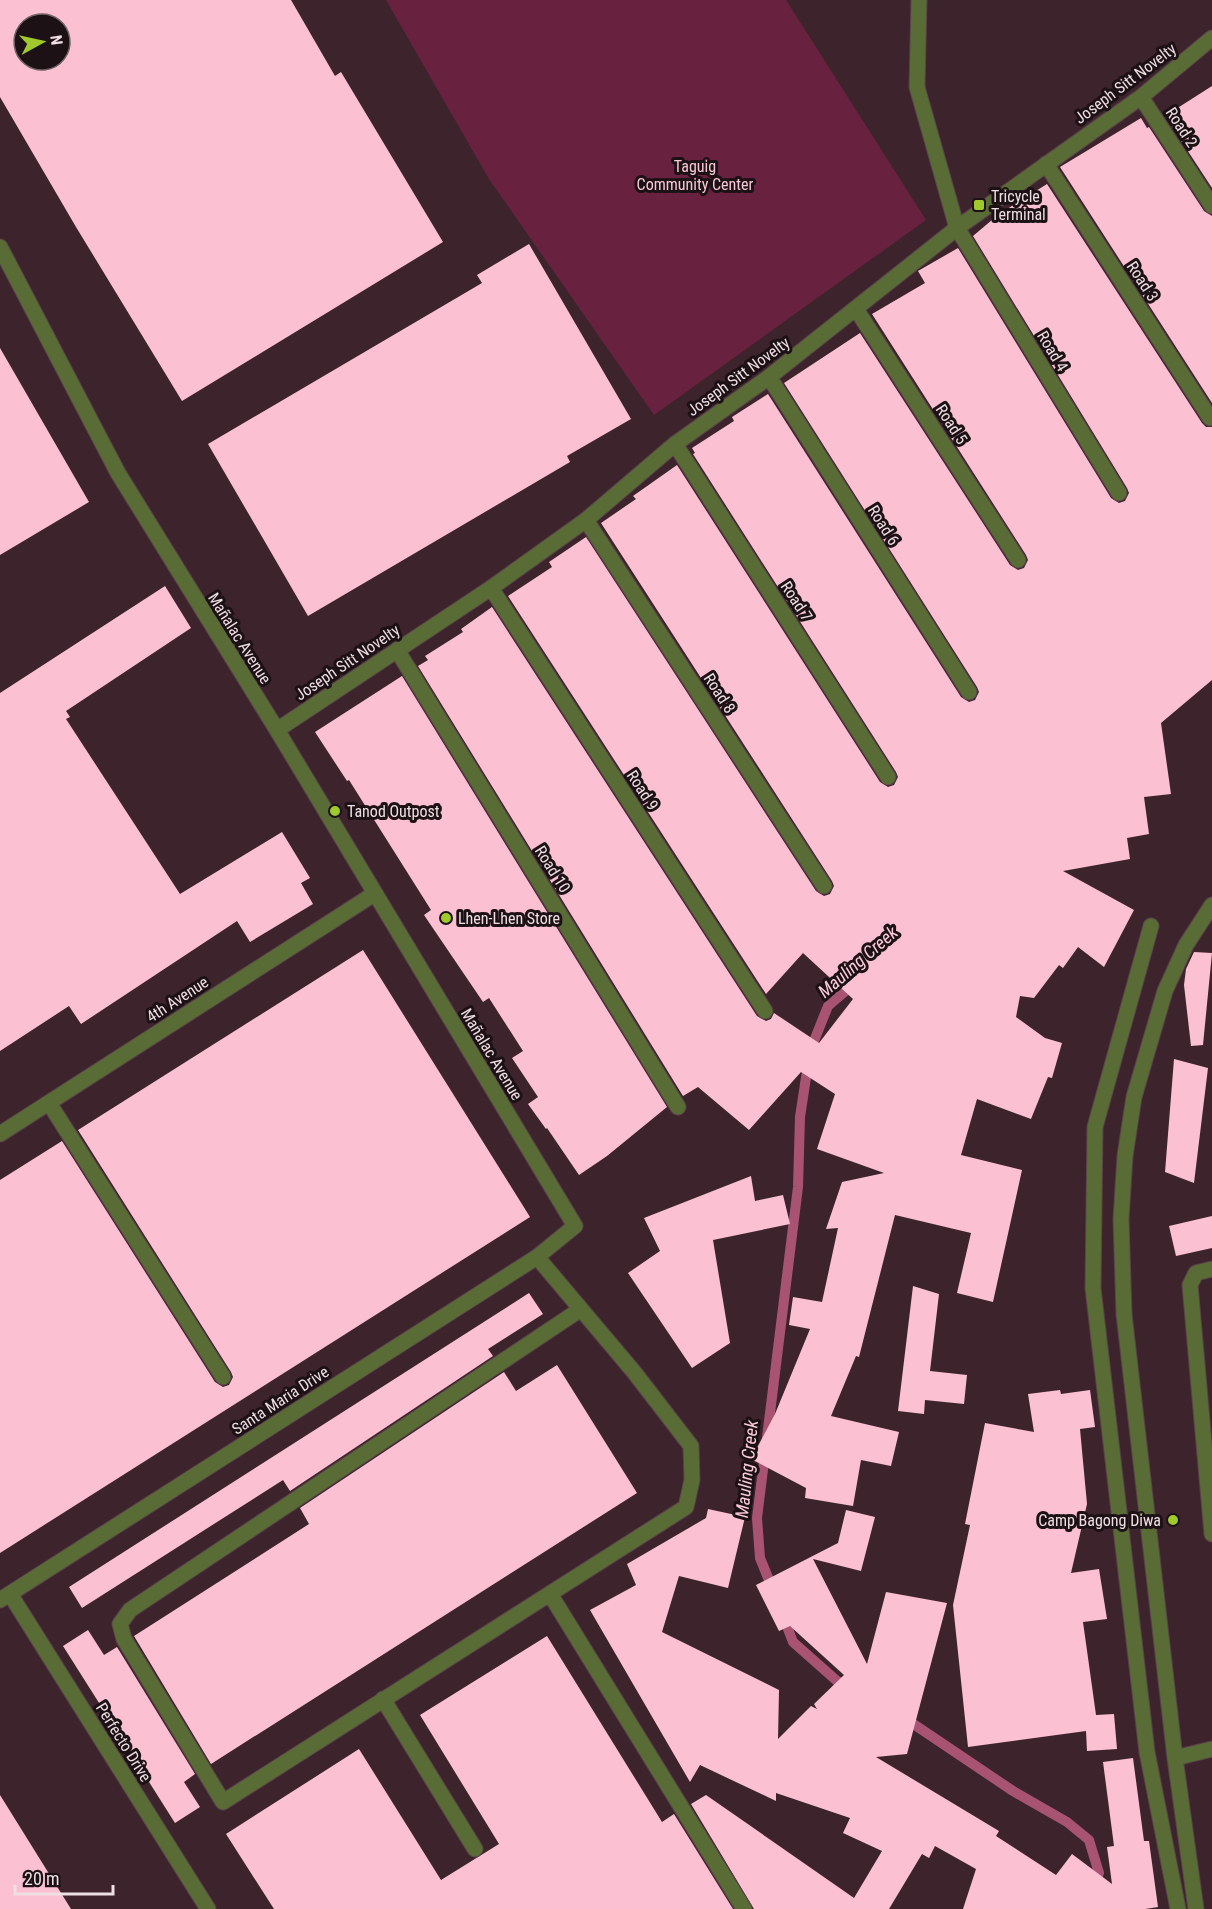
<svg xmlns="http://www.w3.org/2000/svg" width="1212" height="1909" viewBox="0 0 1212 1909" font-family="'Roboto Condensed',sans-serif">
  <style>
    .green { fill: #68213f }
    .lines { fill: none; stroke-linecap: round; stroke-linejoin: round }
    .stream { stroke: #a95373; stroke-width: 10 }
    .building { fill: #fbc1d3; fill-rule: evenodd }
    .lane-casing { stroke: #594249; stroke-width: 17 }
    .street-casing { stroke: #594249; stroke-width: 17 }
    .lane { stroke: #5a6c36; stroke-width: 15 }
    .street { stroke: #5a6c36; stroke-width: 15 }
    .poi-dot { fill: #a0c92b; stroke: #1c1115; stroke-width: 2 }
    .labels { text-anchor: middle; stroke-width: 6; stroke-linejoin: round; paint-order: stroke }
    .street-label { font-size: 16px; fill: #efdee3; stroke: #1c1115 }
    .park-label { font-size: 16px; fill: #f8c7d6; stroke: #1c1115 }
    .poi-label { font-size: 16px; fill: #efdee3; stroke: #1c1115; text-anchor: start }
    .water-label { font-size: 18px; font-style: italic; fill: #fccbda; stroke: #1c1115 }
  </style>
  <rect width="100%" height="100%" fill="#3d242c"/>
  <path class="green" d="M 386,0 L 786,0 L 926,220 L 654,415 L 489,179 Z"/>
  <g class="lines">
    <path class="stream" d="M 773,1590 L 760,1558 L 757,1518 L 798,1187 L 800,1117 L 810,1051 L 828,1006 L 855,983
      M 783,1616 L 793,1642 L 837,1681 L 850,1688
      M 903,1717 L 1013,1791 L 1067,1822 L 1089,1840 L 1099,1873 L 1085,1909"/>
  </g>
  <path class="building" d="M 0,0 L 291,0 L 335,76 L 341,72 L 443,242 L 182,401 L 76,227 L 0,97 ZM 24,24 L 60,24 L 60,60 L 24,60 Z
    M 1212,86 L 1212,188 L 1165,116 Z
    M 1141,118 L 1147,128 L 1149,127 L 1204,211 L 1212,216 L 1212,403 L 1060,167 Z
    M 1047,184 L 1202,423 L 1206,427 L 1212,427 L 1212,680 L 1161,723 L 1171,794 L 1144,797 L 1149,834 L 1127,838 L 1130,859 L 1063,871 L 1134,910 L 1104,967 L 1078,947 L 1063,968 L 1059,965 L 1034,998 L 1020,996 L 1016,1017 L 1045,1038 L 1062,1043 L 1052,1078 L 1048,1077 L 1031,1119 L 977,1099 L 961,1155 L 1022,1170 L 993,1302 L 957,1293 L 971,1233 L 895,1215 L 859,1357 L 856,1356 L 831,1416 L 899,1432 L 891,1466 L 861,1460 L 853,1506 L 805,1498 L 806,1488 L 751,1459 L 775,1414 L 810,1329 L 789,1325 L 793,1297 L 822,1302 L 838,1228 L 826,1229 L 842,1182 L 884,1173 L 817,1149 L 835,1094 L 801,1072 L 749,1130 L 698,1087 L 683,1096 L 418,666 L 428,660 L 425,656 L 463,632 L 461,629 L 492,607 L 757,1016 L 766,1021 L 771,1019 L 774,1013 L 819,1043 L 853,999 L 803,953 L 766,994 L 508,596 L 552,567 L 549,562 L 586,537 L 816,891 L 824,896 L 830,894 L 834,886 L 832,881 L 601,523 L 636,499 L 633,496 L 677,465 L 880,782 L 888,787 L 894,785 L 898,777 L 896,772 L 693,454 L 695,453 L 692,448 L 734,421 L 732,417 L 768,394 L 961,697 L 969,702 L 975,700 L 979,692 L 977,687 L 784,383 L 860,333 L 1010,565 L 1018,570 L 1024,568 L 1028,560 L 1026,555 L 872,314 L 925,283 L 918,271 L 958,248 L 1111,498 L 1119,503 L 1125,501 L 1129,493 L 1127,488 L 973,236 L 999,214 Z
    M 529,244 L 631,419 L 567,456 L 570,462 L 308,616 L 208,444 L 482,283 L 477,275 Z
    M 0,348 L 89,502 L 0,555 Z
    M 165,586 L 191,628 L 66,711 L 70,717 L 66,719 L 180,894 L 282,832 L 310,878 L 301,883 L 313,904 L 250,942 L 237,921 L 81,1024 L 69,1006 L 0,1051 L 0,693 Z
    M 402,676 L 667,1107 L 607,1156 L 579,1175 L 547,1128 L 546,1129 L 528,1104 L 538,1097 L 512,1058 L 523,1051 L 489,998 L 483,1002 L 424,915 L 431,910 L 349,780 L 347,781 L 315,732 Z
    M 363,950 L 530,1217 L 0,1553 L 0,1180 L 62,1141 L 215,1382 L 223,1387 L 229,1385 L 233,1377 L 231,1372 L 78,1130 Z
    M 1194,952 L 1212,953 L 1203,1045 L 1191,1046 L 1184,985 L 1186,969 Z
    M 1174,1059 L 1208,1068 L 1194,1183 L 1165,1172 Z
    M 751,1176 L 755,1201 L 783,1195 L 790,1224 L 713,1240 L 730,1343 L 692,1368 L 628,1273 L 660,1251 L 644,1218 Z
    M 1212,1216 L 1212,1248 L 1176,1256 L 1169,1226 Z
    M 913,1286 L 939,1294 L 930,1371 L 967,1375 L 964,1404 L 925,1400 L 924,1414 L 898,1411 Z
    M 529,1293 L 543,1314 L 488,1349 L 493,1356 L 290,1491 L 283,1480 L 82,1608 L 69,1587 Z
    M 557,1365 L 637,1493 L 211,1764 L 134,1636 L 309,1524 L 300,1508 L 504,1372 L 516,1391 Z
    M 1060,1390 L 1061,1394 L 1090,1390 L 1095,1427 L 1080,1429 L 1087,1504 L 1071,1573 L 1099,1569 L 1107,1619 L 1083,1622 L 1096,1715 L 1114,1714 L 1117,1749 L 1087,1751 L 1086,1731 L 968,1747 L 953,1605 L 970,1525 L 965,1524 L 985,1423 L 1034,1432 L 1028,1394 Z
    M 708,1509 L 745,1517 L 728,1588 L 679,1576 L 662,1632 L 779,1690 L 778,1739 L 811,1706 L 817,1709 L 814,1704 L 844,1675 L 790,1626 L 779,1631 L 756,1585 L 838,1543 L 846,1510 L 875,1517 L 861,1571 L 813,1559 L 867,1664 L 886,1592 L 947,1603 L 907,1754 L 876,1757 L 999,1831 L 996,1836 L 1056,1875 L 1072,1854 L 1112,1884 L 1107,1847 L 1114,1846 L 1103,1762 L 1133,1758 L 1144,1841 L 1149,1841 L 1158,1907 L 1145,1909 L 963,1909 L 976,1869 L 935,1846 L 929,1858 L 922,1854 L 889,1909 L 754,1909 L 691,1804 L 706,1795 L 854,1898 L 882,1851 L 843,1833 L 850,1818 L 776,1793 L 776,1801 L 700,1765 L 690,1782 L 590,1610 L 636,1585 L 627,1564 L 706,1518 Z
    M 88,1630 L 104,1655 L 117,1647 L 195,1774 L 184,1782 L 200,1807 L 175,1823 L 63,1646 Z
    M 547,1636 L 662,1822 L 674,1814 L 733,1909 L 274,1909 L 226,1834 L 359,1749 L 441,1880 L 499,1844 L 420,1715 Z
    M 0,1795 L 71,1909 L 0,1909 Z"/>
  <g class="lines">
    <defs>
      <path id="lane" d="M 919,0 L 917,87 L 957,228
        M 49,1103 L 223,1377
        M 537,1257 L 634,1372 L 691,1446 L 692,1480 L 686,1507 L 223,1802 L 124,1639 L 120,1624 L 130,1610 L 581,1309
        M 1212,1269 L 1196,1273 L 1190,1285 L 1212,1534
        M 550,1594 L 744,1909
        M 383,1699 L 475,1849
        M 1175,1758 L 1212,1749
        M 1196,1909 L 1175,1758 L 1124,1314 L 1121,1219 L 1125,1156 L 1134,1097 L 1165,991 L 1186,945 L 1212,905"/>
      <path id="street" d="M 1141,97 L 1212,206
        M 1046,164 L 1210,418
        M 957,228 L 1119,493
        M 0,247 L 118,473 L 277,730 L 575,1226 L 537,1257 L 0,1600
        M 856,309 L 1018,560
        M 769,377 L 969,692
        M 675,444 L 888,777
        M 586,520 L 824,886
        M 491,588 L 765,1011
        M 397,650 L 678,1107
        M 277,730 L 491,588 L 586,520 L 675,444 L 769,377 L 957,228 L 1141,97 L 1212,38
        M 1151,926 L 1095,1127 L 1093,1288 L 1147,1752 L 1178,1909
        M 0,1134 L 374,894
        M 10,1594 L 208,1909"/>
    </defs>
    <use href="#lane" class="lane-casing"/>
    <use href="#street" class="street-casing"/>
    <use href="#lane" class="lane"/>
    <use href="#street" class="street"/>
  </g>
  <g class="poi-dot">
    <rect x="973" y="199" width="12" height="12" rx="3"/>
    <circle cx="335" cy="811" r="6"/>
    <circle cx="446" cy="918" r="6"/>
    <circle cx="1173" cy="1520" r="6"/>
  </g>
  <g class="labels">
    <g class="street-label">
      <text transform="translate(1125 83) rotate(-37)" y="6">Joseph Sitt Novelty</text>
      <text transform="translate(1182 127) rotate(57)" y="6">Road 2</text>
      <text transform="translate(1143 281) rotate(57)" y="6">Road 3</text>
      <text transform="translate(1053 351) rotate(59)" y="6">Road 4</text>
      <text transform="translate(738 376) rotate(-36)" y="6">Joseph Sitt Novelty</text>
      <text transform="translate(952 424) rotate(57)" y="6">Road 5</text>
      <text transform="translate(884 525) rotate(58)" y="6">Road 6</text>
      <text transform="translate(797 601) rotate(57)" y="6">Road 7</text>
      <text transform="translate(240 638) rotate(58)" y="6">Mañalac Avenue</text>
      <text transform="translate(347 662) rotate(-34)" y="6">Joseph Sitt Novelty</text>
      <text transform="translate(720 693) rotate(57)" y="6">Road 8</text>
      <text transform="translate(643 790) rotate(57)" y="6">Road 9</text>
      <text transform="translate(553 869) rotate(58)" y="6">Road 10</text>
      <text transform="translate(177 999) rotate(-33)" y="6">4th Avenue</text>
      <text transform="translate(492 1054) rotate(59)" y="6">Mañalac Avenue</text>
      <text transform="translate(280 1400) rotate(-33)" y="6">Santa Maria Drive</text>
      <text transform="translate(124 1742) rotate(58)" y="6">Perfecto Drive</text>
    </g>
    <g class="park-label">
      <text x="695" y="172">Taguig<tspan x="695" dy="18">Community Center</tspan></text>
    </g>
    <g class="poi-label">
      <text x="991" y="202">Tricycle<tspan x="991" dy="18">Terminal</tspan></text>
      <text x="347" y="817">Tanod Outpost</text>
      <text x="458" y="924">Lhen-Lhen Store</text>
      <text x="1161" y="1526" text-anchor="end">Camp Bagong Diwa</text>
    </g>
    <g class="water-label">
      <text transform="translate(858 962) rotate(-41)" y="6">Mauling Creek</text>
      <text transform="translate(747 1469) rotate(-84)" y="6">Mauling Creek</text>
    </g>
  </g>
  <g transform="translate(42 42) rotate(82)"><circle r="28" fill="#1c1115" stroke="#706367" stroke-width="1.5"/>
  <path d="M0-4.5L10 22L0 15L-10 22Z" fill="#a0c92b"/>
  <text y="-9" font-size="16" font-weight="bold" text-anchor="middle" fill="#efdee3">N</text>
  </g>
  <path d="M15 1885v9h98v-9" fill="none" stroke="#efdee3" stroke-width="3"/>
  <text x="24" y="1885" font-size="18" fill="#efdee3" stroke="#1c1115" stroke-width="4.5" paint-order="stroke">20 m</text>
</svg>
